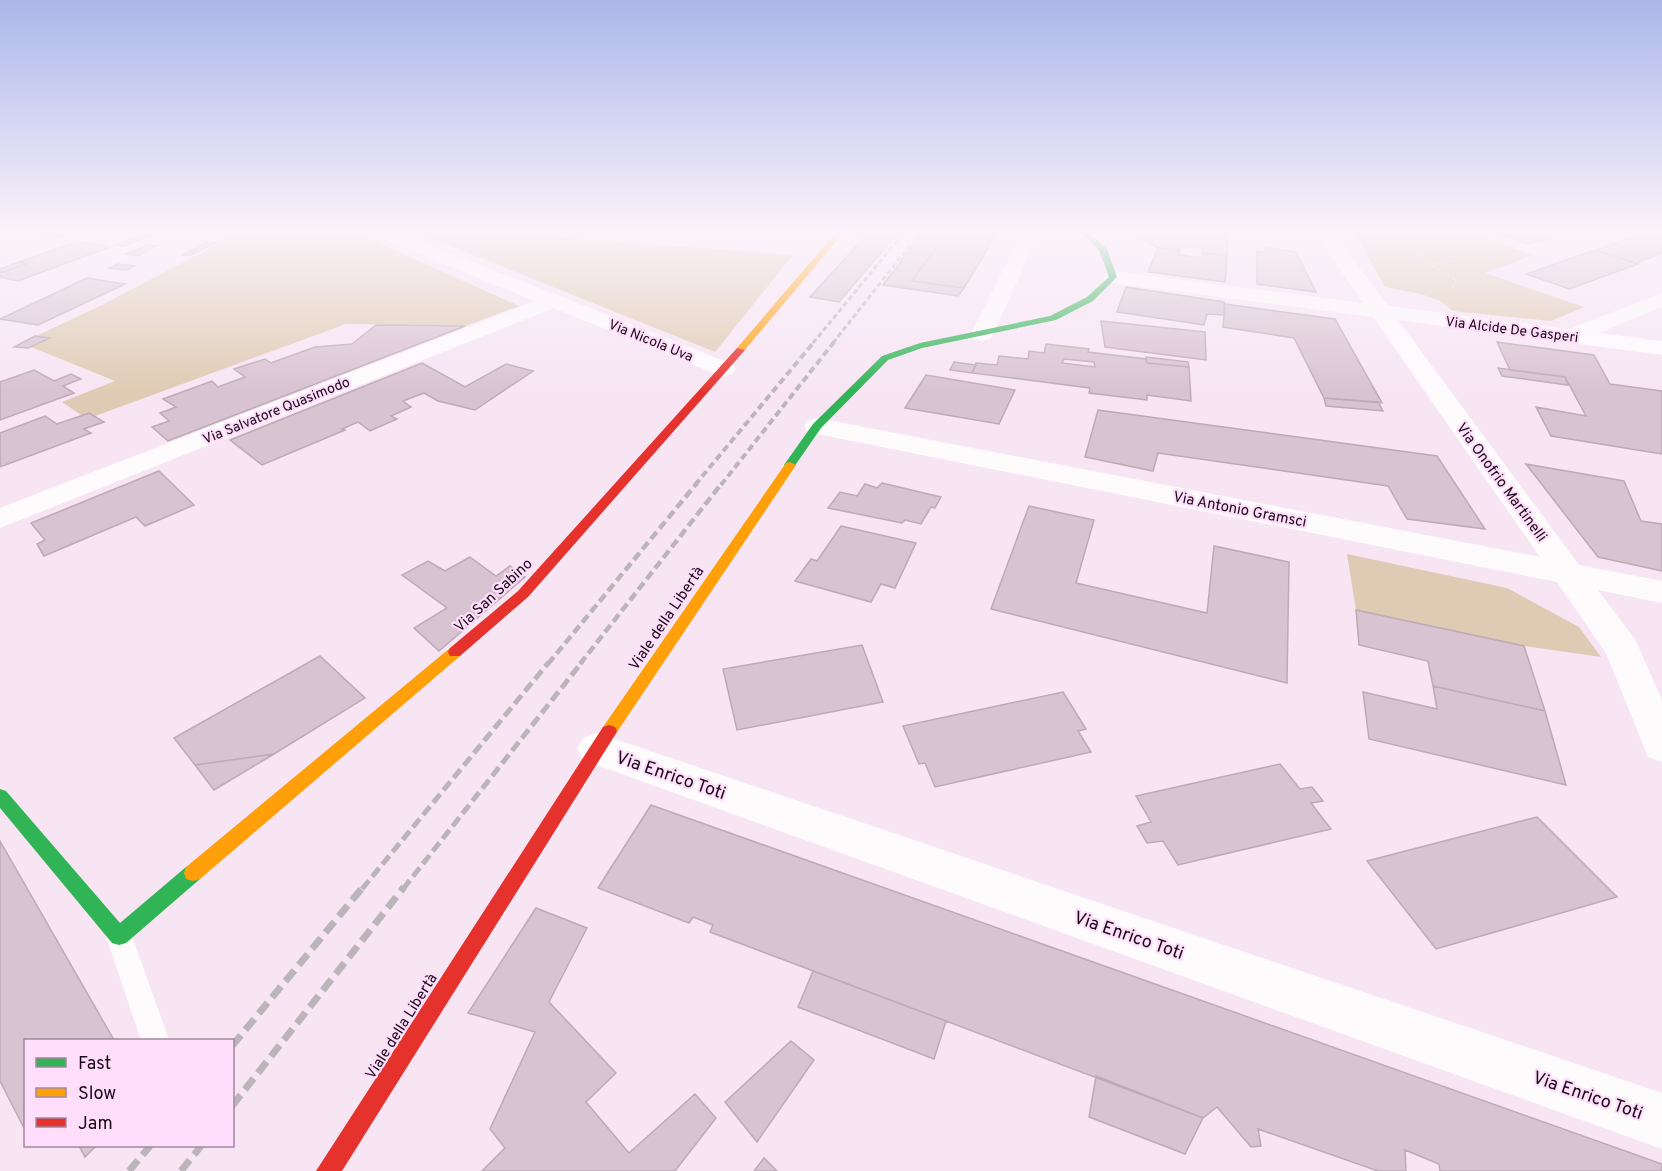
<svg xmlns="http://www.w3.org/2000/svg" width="1662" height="1171" viewBox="0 0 1662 1171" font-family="Overpass,sans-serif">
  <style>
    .green { fill: #dfcbb3 }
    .building { fill: #d8c3d0; stroke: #bdaab6; stroke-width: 1.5; fill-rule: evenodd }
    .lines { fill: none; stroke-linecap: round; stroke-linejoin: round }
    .path { stroke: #e0dbe0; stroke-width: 2; stroke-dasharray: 3 3; stroke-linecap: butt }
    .lane { fill: #fefbfd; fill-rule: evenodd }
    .street { fill: #fefbfd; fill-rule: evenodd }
    .fast { fill: #30b455; fill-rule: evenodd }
    .slow { fill: #ff9f0a; fill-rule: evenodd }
    .jam { fill: #e5322d; fill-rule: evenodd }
    .rail-far4 { stroke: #bbb5ba; stroke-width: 3; stroke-dasharray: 5 3; stroke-linecap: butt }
    .rail-far3 { stroke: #bbb5ba; stroke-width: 4; stroke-dasharray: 7 4; stroke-linecap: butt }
    .rail-far2 { stroke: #bbb5ba; stroke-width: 4.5; stroke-dasharray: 9 4.5; stroke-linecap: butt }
    .rail-far1 { stroke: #bbb5ba; stroke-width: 5; stroke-dasharray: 11 5; stroke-linecap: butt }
    .rail { stroke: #bbb5ba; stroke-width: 7; stroke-dasharray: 14 7; stroke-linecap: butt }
    .labels { text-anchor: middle; stroke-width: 4.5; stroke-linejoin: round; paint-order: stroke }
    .far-street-label { font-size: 14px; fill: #190718; stroke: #fedefa }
    .street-label { font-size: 15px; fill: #190718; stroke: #fedefa }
    .near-street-label { font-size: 18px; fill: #190718; stroke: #fedefa }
  </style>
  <rect width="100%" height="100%" fill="#f7e5f4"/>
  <path class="green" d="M 244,230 L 350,230 L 519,306 L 465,326 L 346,324 L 87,419 L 62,402 L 115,381 L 21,343 L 102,305 Z
    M 411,230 L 453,230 L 793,255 L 715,352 Z
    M 1353,230 L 1461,230 L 1533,255 L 1485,273 L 1584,307 L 1551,321 L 1453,311 L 1440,301 L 1421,294 L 1385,287 Z
    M 1347,554 L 1507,588 L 1579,627 L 1601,657 L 1524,646 L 1356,610 Z"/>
  <path class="building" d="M 24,230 L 77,230 L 57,237 Z
    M 871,230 L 900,230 L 839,302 L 810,297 Z
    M 925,230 L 949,230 L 912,281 L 964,288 L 958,296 L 883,285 Z
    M 949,230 L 996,235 L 964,288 L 912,281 Z
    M 1130,230 L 1198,230 L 1228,232 L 1227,256 L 1203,253 L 1204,248 L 1181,246 L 1180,250 L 1158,248 L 1138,237 Z
    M 1485,230 L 1528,230 L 1552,237 L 1529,244 Z
    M 1655,230 L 1662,231 L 1662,253 L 1636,263 L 1595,250 Z
    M 152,231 L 160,232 L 124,246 L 116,245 Z
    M 78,241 L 110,247 L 18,281 L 0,277 L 0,273 L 26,264 L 19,262 Z
    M 206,242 L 215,243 L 191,255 L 183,255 Z
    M 148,245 L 157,246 L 137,256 L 127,254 Z
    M 1265,247 L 1296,252 L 1316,292 L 1257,284 L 1257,251 L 1266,252 Z
    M 1158,248 L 1180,250 L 1179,255 L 1203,258 L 1203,253 L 1227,256 L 1225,282 L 1148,272 Z
    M 1595,250 L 1638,264 L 1569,289 L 1526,274 Z
    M 19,262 L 26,264 L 0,273 L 0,269 Z
    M 118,264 L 135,266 L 126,270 L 109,268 Z
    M 87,278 L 125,284 L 38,325 L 0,319 Z
    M 1126,287 L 1224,302 L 1224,315 L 1207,314 L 1204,325 L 1117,312 Z
    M 1225,304 L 1335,319 L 1382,403 L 1324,398 L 1294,338 L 1223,327 Z
    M 1101,321 L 1205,332 L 1206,360 L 1105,347 Z
    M 376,325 L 465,326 L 168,441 L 152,427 L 169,421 L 160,413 L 176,407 L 163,399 L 212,381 L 218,387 L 245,377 L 234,369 L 265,359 L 271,363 L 315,347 L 352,344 Z
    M 35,336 L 50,338 L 28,348 L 14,347 Z
    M 1497,342 L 1594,355 L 1610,384 L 1662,391 L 1662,454 L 1551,436 L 1536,407 L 1586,416 L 1565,377 L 1510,370 Z
    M 1046,344 L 1089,349 L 1088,352 L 1146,359 L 1147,363 L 1189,367 L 1191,401 L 1147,395 L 1147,400 L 1089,393 L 1090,388 L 972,373 L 976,363 L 997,365 L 999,356 L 1028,359 L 1029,351 L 1044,353 ZM 1064,359 L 1094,362 L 1095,367 L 1062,363 Z
    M 1146,357 L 1188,362 L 1189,367 L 1147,363 Z
    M 954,362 L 976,365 L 972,373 L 950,370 Z
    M 422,363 L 465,387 L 506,364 L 533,371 L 475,410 L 438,401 L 424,393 L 403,401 L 411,407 L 391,416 L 397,419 L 370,431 L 358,422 L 342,429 L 345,430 L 262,465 L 230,440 Z
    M 1498,368 L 1565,377 L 1568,385 L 1502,376 Z
    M 34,370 L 54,381 L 71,374 L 81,379 L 63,386 L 74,393 L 0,420 L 0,382 Z
    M 926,375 L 1015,390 L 999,424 L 905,408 Z
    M 1324,398 L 1378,402 L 1383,411 L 1326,406 Z
    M 1098,410 L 1437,456 L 1485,529 L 1407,519 L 1388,486 L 1158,453 L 1153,471 L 1085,457 Z
    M 89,413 L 104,422 L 84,429 L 91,433 L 0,467 L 0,433 L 45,416 L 57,424 Z
    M 1526,464 L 1624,481 L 1641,521 L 1662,524 L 1662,571 L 1598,557 Z
    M 159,471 L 194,505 L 145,526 L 136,517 L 44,556 L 37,544 L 45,540 L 31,523 Z
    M 882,483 L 941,497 L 935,508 L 931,507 L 921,524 L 905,520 L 902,523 L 828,508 L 840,492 L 857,496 L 865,484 L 877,488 Z
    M 1029,506 L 1094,520 L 1076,583 L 1207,613 L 1214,546 L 1289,562 L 1287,683 L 991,609 Z
    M 841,526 L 916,543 L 895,588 L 881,584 L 871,602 L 795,581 L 811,559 L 817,561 Z
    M 470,557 L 496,576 L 510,566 L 525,577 L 439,651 L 414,628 L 447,608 L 402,575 L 428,561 L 445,571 Z
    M 1356,610 L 1524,646 L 1545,711 L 1433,686 L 1428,661 L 1359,645 Z
    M 862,645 L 883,702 L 737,730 L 723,669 Z
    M 320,656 L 365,698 L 274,754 L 195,765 L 174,738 Z
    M 1433,686 L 1545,711 L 1566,785 L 1369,739 L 1363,692 L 1437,709 Z
    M 1063,692 L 1086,729 L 1078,731 L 1091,752 L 935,787 L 925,763 L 919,764 L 903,726 Z
    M 274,754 L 214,790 L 195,765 Z
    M 1280,764 L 1300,789 L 1312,787 L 1323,801 L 1311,803 L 1331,829 L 1178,865 L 1163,841 L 1147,843 L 1137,826 L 1151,822 L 1136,796 Z
    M 651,805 L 1662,1164 L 1662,1171 L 1440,1171 L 1439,1164 L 1405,1150 L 1406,1171 L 1378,1171 L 1258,1129 L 1261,1146 L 1251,1147 L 1217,1107 L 1203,1118 L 710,932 L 713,925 L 693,917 L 689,923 L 598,888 Z
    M 1537,817 L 1617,897 L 1436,949 L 1367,861 Z
    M 0,841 L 114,1040 L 26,1040 L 26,1132 L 0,1081 Z
    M 536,908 L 587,928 L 549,1002 L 616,1073 L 586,1102 L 629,1153 L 695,1094 L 716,1118 L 675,1171 L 482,1171 L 505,1148 L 490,1129 L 535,1032 L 468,1013 Z
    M 813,971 L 946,1021 L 934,1059 L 798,1007 Z
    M 791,1041 L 814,1060 L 757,1142 L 725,1102 Z
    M 1096,1076 L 1203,1118 L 1185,1154 L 1089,1117 Z
    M 79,1146 L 96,1146 L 85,1157 Z
    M 764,1158 L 777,1171 L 754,1171 Z"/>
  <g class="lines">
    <path class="path" d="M 980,230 L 994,231
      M 1377,230 L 1403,241 L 1430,265 L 1457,280 L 1452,289
      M 1431,264 L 1452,261"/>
    <path class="lane" d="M 119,924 L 128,927 L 132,936 L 168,1037 L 167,1040 L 141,1040 L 140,1037 L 106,936 L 110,927 Z"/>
    <path class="street" d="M 368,230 L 392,230 L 732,364 L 736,369 L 732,374 L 724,376 L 716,374 L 554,308 L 0,528 L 0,508 L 535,301 L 371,234 Z
      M 1259,230 L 1331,230 L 1388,306 L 1569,329 L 1662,293 L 1662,307 L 1599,333 L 1662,341 L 1662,355 L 1398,320 L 1579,565 L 1662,581 L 1662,603 L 1598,590 L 1636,641 L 1662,700 L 1662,762 L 1648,757 L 1606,653 L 1557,582 L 817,434 L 808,432 L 804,426 L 808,420 L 817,418 L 1540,557 L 1373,317 L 1113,283 L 1106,281 L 1103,277 L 1106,273 L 1113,271 L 1363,303 L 1320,240 L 1268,235 L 1262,234 Z
      M 1027,234 L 1034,236 L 1036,240 L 993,334 L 990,339 L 982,341 L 974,339 L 971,334 L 1020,236 Z
      M 597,733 L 1662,1093 L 1662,1149 L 583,760 L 577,749 L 583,738 Z"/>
    <path class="fast" d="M 1078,230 L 1085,230 L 1107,249 L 1117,277 L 1093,301 L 1056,320 L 922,348 L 888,360 L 821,428 L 794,467 L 786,467 L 784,465 L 813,424 L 882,356 L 920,343 L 1050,316 L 1087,297 L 1109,277 L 1099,250 Z
      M 0,789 L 6,791 L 120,923 L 186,867 L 193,865 L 200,867 L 202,873 L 200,879 L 126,943 L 119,945 L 112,943 L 0,808 Z"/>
    <path class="slow" d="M 838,230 L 846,230 L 743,352 L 737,352 L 737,348 Z
      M 790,462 L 796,465 L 615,735 L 609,737 L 603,735 L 601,731 L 603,727 L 786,463 Z
      M 455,647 L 460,648 L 462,652 L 460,656 L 200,879 L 193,881 L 186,879 L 184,873 L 186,867 L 450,648 Z"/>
    <path class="jam" d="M 737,348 L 745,350 L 528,597 L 460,656 L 450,656 L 448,652 L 450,648 L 518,591 Z
      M 609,725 L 615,727 L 617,731 L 615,735 L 342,1171 L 316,1171 L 603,727 Z"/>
    <path class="rail-far4" d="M 813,343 L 906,230
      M 833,343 L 922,230"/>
    <path class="rail-far3" d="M 695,485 L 814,342
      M 721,485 L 834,342"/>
    <path class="rail-far2" d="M 548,664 L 697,483
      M 580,664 L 722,483"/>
    <path class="rail-far1" d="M 362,889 L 549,662
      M 403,889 L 582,662"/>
    <path class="rail" d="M 232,1046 L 363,887
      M 232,1106 L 404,887
      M 129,1171 L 150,1146
      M 181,1171 L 201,1146"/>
  </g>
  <linearGradient id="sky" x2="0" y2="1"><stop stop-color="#abb6ea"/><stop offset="0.59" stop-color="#fbf3fa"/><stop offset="1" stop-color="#fbf3fa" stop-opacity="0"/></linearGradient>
  <rect width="1662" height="393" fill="url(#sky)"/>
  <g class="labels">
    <g class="far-street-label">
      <text transform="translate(1512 329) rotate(7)" y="5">Via Alcide De Gasperi</text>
      <text transform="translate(651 340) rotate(22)" y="5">Via Nicola Uva</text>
      <text transform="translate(276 410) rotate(-22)" y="5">Via Salvatore Quasimodo</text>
    </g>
    <g class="street-label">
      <text transform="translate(1502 482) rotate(54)" y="5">Via Onofrio Martinelli</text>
      <text transform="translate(1240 509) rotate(11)" y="5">Via Antonio Gramsci</text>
      <text transform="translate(493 595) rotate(-43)" y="5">Via San Sabino</text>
      <text transform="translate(666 618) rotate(-56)" y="5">Viale della Libertà</text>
      <text transform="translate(401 1026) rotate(-58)" y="5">Viale della Libertà</text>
    </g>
    <g class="near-street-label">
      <text transform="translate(671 775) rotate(19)" y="6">Via Enrico Toti</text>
      <text transform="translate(1129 935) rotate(19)" y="6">Via Enrico Toti</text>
      <text transform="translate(1588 1095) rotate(19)" y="6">Via Enrico Toti</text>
    </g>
  </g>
  <rect x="24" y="1039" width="210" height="108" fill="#fedefa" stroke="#a288a0" stroke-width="1.5"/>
  <rect x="36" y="1058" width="30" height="9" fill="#30b455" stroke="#a288a0" stroke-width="1.5"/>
  <text x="78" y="1069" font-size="18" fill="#190718">Fast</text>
  <rect x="36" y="1088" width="30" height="9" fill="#ff9f0a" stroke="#a288a0" stroke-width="1.5"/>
  <text x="78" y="1099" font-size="18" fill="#190718">Slow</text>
  <rect x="36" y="1118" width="30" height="9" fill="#e5322d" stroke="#a288a0" stroke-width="1.5"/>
  <text x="78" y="1129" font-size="18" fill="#190718">Jam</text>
</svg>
